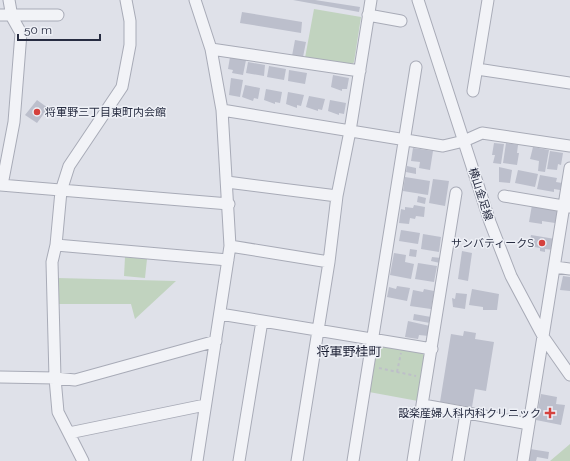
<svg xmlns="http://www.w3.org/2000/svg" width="570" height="461" viewBox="0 0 570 461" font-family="Raleway,'Noto Sans JP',sans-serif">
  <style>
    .green { fill: #c1d3bf }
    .building { fill: #bcbfcc }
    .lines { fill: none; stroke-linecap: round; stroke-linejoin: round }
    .minor-casing { stroke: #a8abb7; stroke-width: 13 }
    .path { stroke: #bdbfc8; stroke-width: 2; stroke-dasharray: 3 3; stroke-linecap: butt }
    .minor { stroke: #f2f3f7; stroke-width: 11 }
    .poi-dot { fill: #d5413d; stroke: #eef0f6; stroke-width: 1.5 }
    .labels { text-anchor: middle; stroke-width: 3; stroke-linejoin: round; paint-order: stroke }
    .poi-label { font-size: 11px; fill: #272c41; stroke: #eef0f6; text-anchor: end }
    .street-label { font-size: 11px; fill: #272c41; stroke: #eef0f6 }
    .quarter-label { font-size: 13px; fill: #191d32; stroke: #eef0f6 }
  </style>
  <rect width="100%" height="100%" fill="#dfe1e9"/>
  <path class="green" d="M 314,9 L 361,17 L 354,62 L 351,66 L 305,58 Z
    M 125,257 L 147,259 L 145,278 L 124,276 Z
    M 57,278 L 176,281 L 135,319 L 131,304 L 57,304 Z
    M 380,345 L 422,353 L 426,357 L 418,401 L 369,392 L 377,347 Z
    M 570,444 L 570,461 L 550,461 Z"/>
  <path class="building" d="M 293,0 L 315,0 L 360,7 L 359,12 Z
    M 242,12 L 302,22 L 301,33 L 240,23 Z
    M 295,40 L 306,42 L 303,57 L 292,56 Z
    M 230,57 L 246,60 L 243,75 L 232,73 L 233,70 L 228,69 Z
    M 248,62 L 265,65 L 264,76 L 246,73 Z
    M 269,66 L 286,69 L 284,80 L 267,77 Z
    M 289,70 L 307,73 L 305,84 L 288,81 Z
    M 333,75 L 349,78 L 347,89 L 342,89 L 342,91 L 331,87 Z
    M 231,78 L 243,80 L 240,97 L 229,95 Z
    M 245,85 L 260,88 L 258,99 L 254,98 L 253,101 L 242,97 Z
    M 266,89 L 282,92 L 280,103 L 275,102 L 275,104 L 264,100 Z
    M 288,92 L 304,95 L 301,106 L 297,105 L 297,108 L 286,104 Z
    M 309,96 L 325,99 L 322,110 L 318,109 L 318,111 L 306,107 Z
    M 37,100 L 48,108 L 37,123 L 25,115 Z
    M 330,100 L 346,103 L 344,114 L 339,113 L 339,115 L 328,111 Z
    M 494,143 L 504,144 L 501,164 L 493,163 L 495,155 L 492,155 Z
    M 506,143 L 518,145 L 517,153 L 519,153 L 517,165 L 503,163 Z
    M 533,147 L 549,150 L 545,172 L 538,171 L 539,161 L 530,159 Z
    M 413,148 L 433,151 L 430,170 L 419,168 L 420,162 L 411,161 Z
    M 550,151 L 563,153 L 561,165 L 558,164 L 557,170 L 547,169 Z
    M 407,166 L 416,168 L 416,174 L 406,172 Z
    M 499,167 L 512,170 L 510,183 L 499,182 Z
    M 518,170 L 538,174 L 535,187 L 515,183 Z
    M 540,175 L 557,178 L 556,182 L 562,183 L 560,190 L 554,189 L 554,192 L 537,189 Z
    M 405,177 L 430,181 L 428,195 L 403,191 Z
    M 433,179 L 449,181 L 445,206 L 429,203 Z
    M 418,196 L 426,198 L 425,204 L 417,202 Z
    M 414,205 L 425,207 L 424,217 L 416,216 L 415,219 L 410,218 L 409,224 L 399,223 L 401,209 L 405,210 L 405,207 L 413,208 Z
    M 532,205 L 558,209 L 555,223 L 542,221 L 542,224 L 529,222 Z
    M 401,230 L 420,233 L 418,244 L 399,241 Z
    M 423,234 L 441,237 L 439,252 L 421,249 Z
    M 531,235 L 555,239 L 553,250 L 545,249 L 545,252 L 540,251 L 540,248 L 529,246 Z
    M 410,249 L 417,250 L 416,257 L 409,256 Z
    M 462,251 L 472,253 L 468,281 L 458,279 Z
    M 394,253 L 406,255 L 405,262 L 414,264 L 411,279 L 390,275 Z
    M 432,257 L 441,258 L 440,263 L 431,261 Z
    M 418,263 L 437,266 L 434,282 L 415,279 Z
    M 563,276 L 570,277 L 570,291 L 560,290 Z
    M 397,286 L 410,288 L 407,301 L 387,297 L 389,287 L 396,289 Z
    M 424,289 L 434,291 L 431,309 L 410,306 L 413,290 L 423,292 Z
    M 472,289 L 499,294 L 497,310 L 483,310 L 483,307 L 469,305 Z
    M 456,293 L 467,294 L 465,309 L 453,307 L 452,298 L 455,299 Z
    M 414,314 L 431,317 L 430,323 L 413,320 Z
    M 408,321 L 430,326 L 429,336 L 419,335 L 418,339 L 405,337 Z
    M 464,331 L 476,333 L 475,339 L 494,342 L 486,391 L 475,389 L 472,407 L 440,402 L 451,334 L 463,336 Z
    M 541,394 L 557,397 L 556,404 L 565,405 L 561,425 L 536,420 Z
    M 530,449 L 549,452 L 548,459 L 537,457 L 536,461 L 528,461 Z"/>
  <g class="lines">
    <defs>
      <path id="minor" d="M 126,0 L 130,21 L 130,45 L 122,87 L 69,166 L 61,191 L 56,245 L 52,262 L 55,378 L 75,380 L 216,341
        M 195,0 L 211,49 L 222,110 L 230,246 L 197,461
        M 418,0 L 490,222 L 511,276 L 544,338 L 570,375
        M 0,15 L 58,15
        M 368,15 L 401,21
        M 211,49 L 360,71
        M 477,69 L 570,83
        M 473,91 L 488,0
        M 222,110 L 443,146 L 464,141 L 482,133 L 570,146
        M 227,182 L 337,196
        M 0,185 L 229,204
        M 2,185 L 14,122 L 21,33 L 12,17 L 9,0
        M 504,196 L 570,207
        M 56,245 L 228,260
        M 230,246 L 329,262
        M 555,267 L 570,269
        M 220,314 L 432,349
        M 0,377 L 55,378 L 58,412 L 83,461
        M 423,405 L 529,424
        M 69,433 L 205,405
        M 239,461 L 262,321
        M 297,461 L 329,262 L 337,196 L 350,131 L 371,0
        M 353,461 L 416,67
        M 413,461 L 456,193
        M 458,461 L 466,413
        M 523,461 L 570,168"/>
    </defs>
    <use href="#minor" class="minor-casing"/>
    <path class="path" d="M 379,368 L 416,376
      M 397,372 L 401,353"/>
    <use href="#minor" class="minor"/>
  </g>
  <g class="poi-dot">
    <circle cx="37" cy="112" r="4"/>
    <circle cx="542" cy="243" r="4"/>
    <path d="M548 407h4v4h4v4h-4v4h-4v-4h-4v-4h4z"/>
  </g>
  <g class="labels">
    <g class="poi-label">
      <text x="45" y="116" text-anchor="start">将軍野三丁目東町内会館</text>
      <text x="534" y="247">サンバティークS</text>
      <text x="541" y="417">設楽産婦人科内科クリニック</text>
    </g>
    <g class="street-label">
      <text transform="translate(481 194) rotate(72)" y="4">横山金足線</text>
    </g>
    <g class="quarter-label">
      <text x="349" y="356">将軍野桂町</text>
    </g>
  </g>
  <path d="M18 34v6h82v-6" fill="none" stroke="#272c41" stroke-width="2"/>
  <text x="24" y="34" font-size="12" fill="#272c41" stroke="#eef0f6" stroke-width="3" paint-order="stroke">50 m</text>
</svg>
